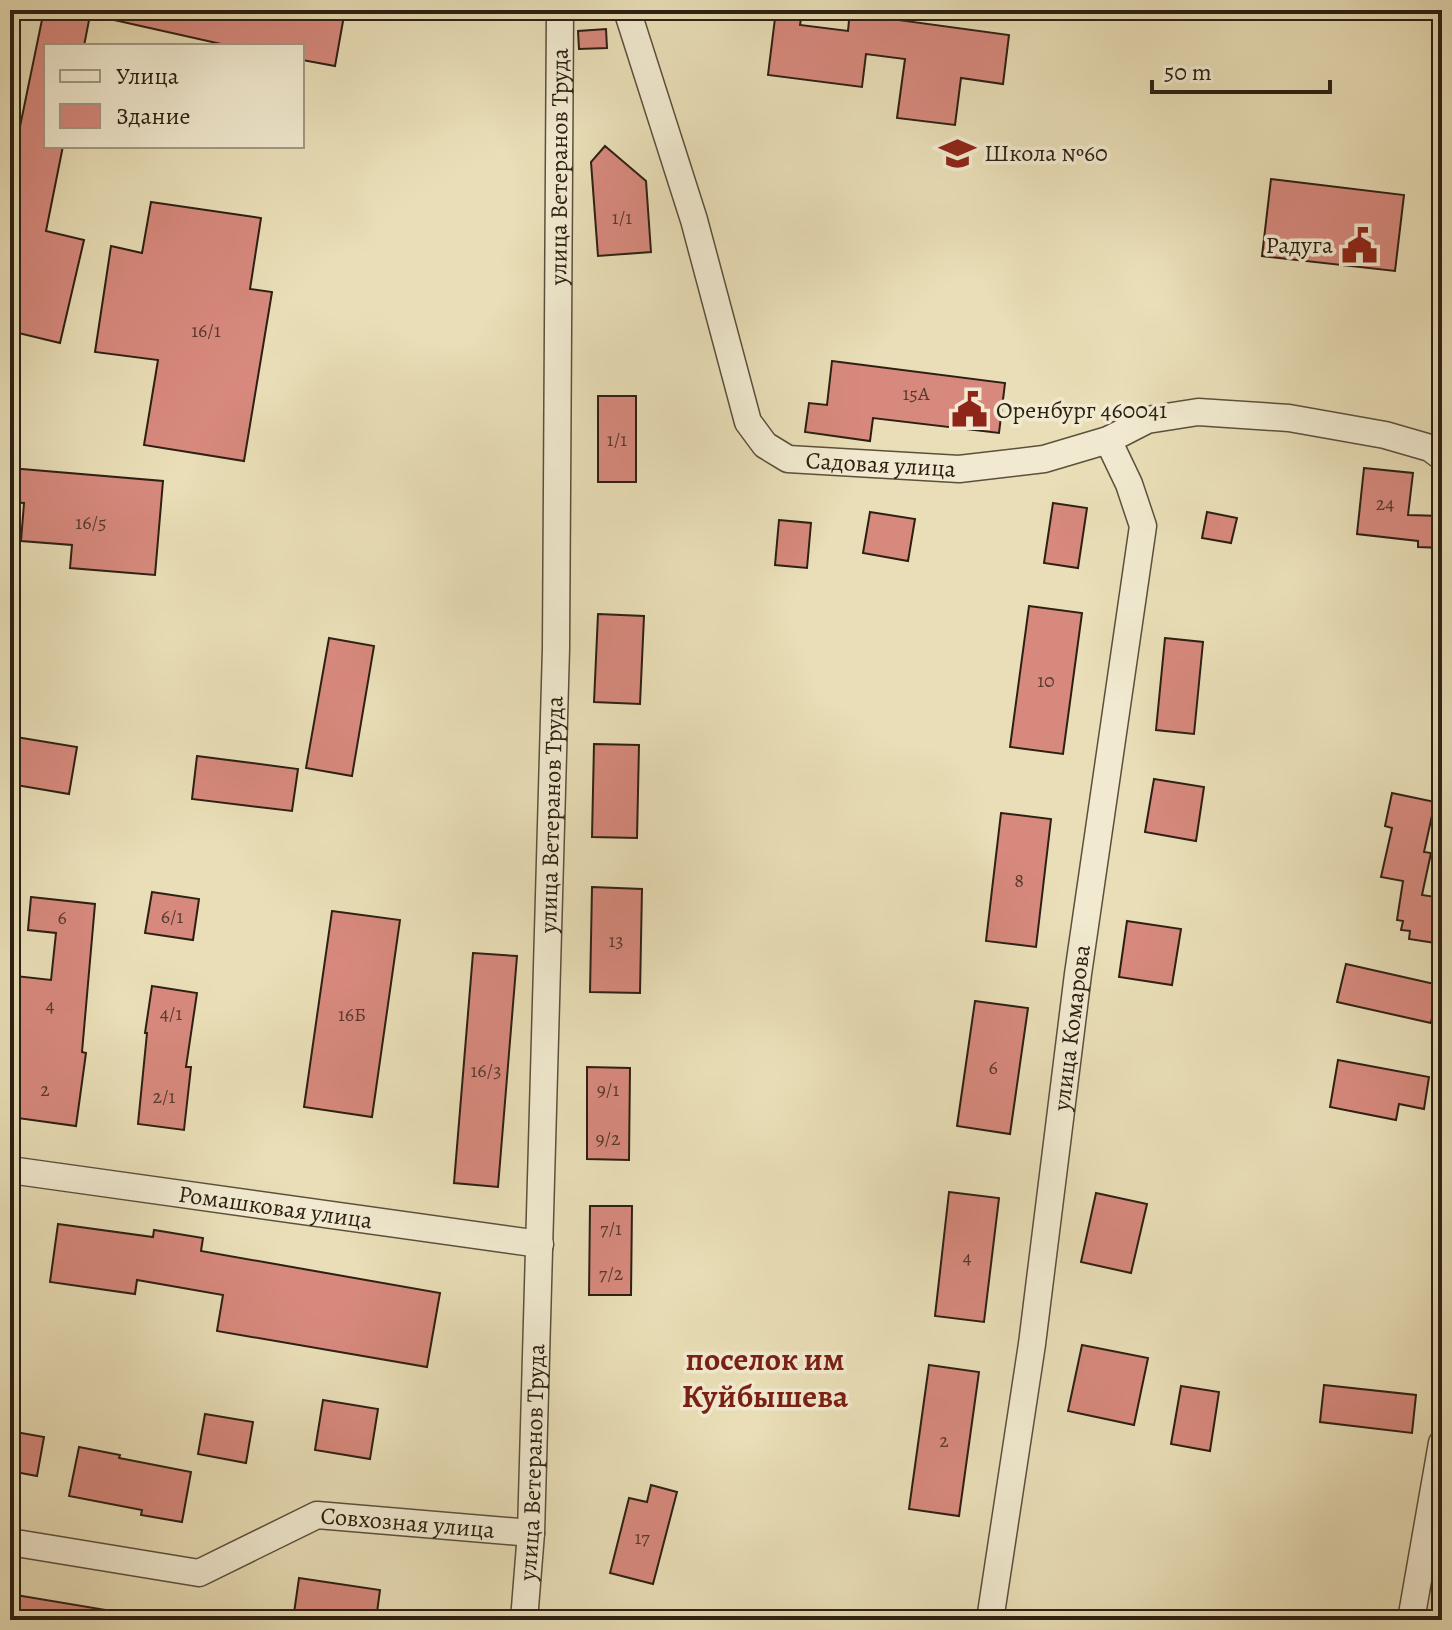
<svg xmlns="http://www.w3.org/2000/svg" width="1452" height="1630" viewBox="0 0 1452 1630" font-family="Alegreya,serif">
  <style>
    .building { fill: #d7897d; stroke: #2c2013; stroke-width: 2 }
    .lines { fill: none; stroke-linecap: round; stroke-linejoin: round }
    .minor-casing { stroke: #5b503c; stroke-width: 29 }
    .minor { stroke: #f1ead0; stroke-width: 26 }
    .labels { text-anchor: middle; stroke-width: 7; stroke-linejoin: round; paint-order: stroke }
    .number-label { font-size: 20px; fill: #573a2e }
    .poi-label { font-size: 24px; fill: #2c2013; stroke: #f1ead0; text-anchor: start }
    .street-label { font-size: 24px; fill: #2c2013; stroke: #f1ead0 }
    .district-label { font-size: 32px; font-weight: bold; fill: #7a1f14; stroke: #f1ead0 }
  </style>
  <rect width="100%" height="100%" fill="#e9deb7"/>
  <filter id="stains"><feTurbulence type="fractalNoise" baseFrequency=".0025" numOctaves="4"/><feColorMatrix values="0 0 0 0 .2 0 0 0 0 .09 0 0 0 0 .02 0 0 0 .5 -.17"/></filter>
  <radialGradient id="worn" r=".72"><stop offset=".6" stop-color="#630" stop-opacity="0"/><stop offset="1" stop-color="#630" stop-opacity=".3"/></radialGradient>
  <path class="building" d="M 44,10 L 91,10 L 84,46 L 46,46 L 46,146 L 63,146 L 46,231 L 84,240 L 60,343 L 10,331 L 10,246 L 18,213 L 10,211 L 10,175 Z
    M 106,10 L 345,10 L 335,66 L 302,60 L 302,46 L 230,46 L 105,18 Z
    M 776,10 L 802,13 L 800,25 L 848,31 L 850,10 L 899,10 L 898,20 L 1009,35 L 1003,84 L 961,78 L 955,125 L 897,118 L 905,59 L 866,54 L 862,87 L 768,75 Z
    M 606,29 L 607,48 L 579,49 L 578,31 Z
    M 605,146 L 646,181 L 651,252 L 598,256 L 591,162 Z
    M 1271,179 L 1404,195 L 1395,271 L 1262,256 Z
    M 151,202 L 261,218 L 250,289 L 272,292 L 244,461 L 144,445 L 158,360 L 95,352 L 111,246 L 142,253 Z
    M 832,361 L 1005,383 L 999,433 L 873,418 L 870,441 L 805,432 L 809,403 L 827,405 Z
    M 598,396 L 636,396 L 636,482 L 598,482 Z
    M 10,468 L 163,481 L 155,575 L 70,568 L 72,545 L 21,541 L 24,503 L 10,502 Z
    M 1364,468 L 1413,473 L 1408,515 L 1442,516 L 1442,548 L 1418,547 L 1418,541 L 1357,534 Z
    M 1053,503 L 1087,508 L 1078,568 L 1044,563 Z
    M 870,512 L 915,519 L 908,561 L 863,553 Z
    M 1207,512 L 1237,518 L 1231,543 L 1202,538 Z
    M 779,520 L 811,523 L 807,568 L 775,565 Z
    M 1029,606 L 1082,613 L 1063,754 L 1010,747 Z
    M 598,614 L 644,616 L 640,704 L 594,702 Z
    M 329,638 L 374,646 L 352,776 L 306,768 Z
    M 1165,638 L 1203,642 L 1194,734 L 1156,730 Z
    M 10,736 L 77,747 L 69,794 L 10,784 Z
    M 594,744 L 639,745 L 637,838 L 592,837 Z
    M 197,756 L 298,769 L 292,811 L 192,799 Z
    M 1154,779 L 1204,787 L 1196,841 L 1145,832 Z
    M 1392,793 L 1435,802 L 1424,852 L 1431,853 L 1422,895 L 1442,898 L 1442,944 L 1409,939 L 1410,931 L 1401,930 L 1403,921 L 1397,920 L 1403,881 L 1381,877 L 1392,828 L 1385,826 Z
    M 1001,813 L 1051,819 L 1036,947 L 986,941 Z
    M 592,887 L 642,889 L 640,993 L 590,992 Z
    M 152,892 L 199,899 L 193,940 L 145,933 Z
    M 31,897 L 95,904 L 82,1052 L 86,1053 L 76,1126 L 10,1117 L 10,1061 L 15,1027 L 10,1026 L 16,976 L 51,980 L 56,933 L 28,930 Z
    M 332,911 L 400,920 L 372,1117 L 304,1107 Z
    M 1127,921 L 1181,929 L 1172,985 L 1119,977 Z
    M 473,953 L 517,956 L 498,1187 L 454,1183 Z
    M 1346,964 L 1439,985 L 1431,1023 L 1337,1002 Z
    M 152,986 L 197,993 L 186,1067 L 191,1067 L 184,1130 L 138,1124 L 147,1033 L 145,1033 Z
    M 975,1001 L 1028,1008 L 1010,1134 L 957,1126 Z
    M 1338,1060 L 1429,1077 L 1424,1109 L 1399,1104 L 1396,1120 L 1330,1107 Z
    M 587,1067 L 630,1068 L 629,1160 L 587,1159 Z
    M 949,1192 L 999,1198 L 984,1322 L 935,1316 Z
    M 1096,1193 L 1147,1204 L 1131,1273 L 1081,1262 Z
    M 590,1206 L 632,1206 L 631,1295 L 589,1295 Z
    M 58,1224 L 153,1237 L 154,1230 L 203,1238 L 201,1251 L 440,1293 L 427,1367 L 217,1331 L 223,1295 L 137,1280 L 135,1294 L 50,1282 Z
    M 1082,1345 L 1148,1358 L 1134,1425 L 1068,1411 Z
    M 929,1365 L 979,1372 L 959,1516 L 909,1509 Z
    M 1324,1385 L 1416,1395 L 1412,1433 L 1320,1422 Z
    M 1181,1386 L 1219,1392 L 1210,1451 L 1171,1444 Z
    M 323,1400 L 378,1409 L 370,1459 L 315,1450 Z
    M 205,1414 L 253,1422 L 246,1463 L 198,1454 Z
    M 10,1431 L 44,1437 L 37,1476 L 10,1471 Z
    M 79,1447 L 120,1455 L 119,1458 L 191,1472 L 182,1522 L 141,1515 L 142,1510 L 69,1496 Z
    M 651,1485 L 677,1492 L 653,1584 L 610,1573 L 629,1498 L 647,1502 Z
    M 299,1578 L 380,1590 L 376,1620 L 293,1620 Z
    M 10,1594 L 106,1610 L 105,1620 L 10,1620 Z"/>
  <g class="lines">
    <defs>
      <g id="minor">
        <path id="s1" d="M 627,10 L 694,220 L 748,422 L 765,445 L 788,459 L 959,469 L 1044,459 L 1108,440 L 1147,420 L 1198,412 L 1289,418 L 1385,435 L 1430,448 L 1442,457"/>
        <path id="s2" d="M 10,1170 L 540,1244"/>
        <path id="s3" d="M 10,1542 L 199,1573 L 317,1515 L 531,1533"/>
        <path id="s4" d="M 524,1620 L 531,1533 L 556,648 L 560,10"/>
        <path id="s5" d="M 990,1620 L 1032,1344 L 1078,974 L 1143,526 L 1129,484 L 1108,440"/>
        <path d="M 1411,1620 L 1442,1443"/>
      </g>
    </defs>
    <use href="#minor" class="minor-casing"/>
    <use href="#minor" class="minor"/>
  </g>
  <defs>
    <symbol id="school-bare" viewBox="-9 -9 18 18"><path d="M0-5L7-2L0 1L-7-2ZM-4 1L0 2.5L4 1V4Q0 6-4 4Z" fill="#8f2418" stroke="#f1ead0" stroke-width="2.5" paint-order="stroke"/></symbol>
    <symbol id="civic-bare" viewBox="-9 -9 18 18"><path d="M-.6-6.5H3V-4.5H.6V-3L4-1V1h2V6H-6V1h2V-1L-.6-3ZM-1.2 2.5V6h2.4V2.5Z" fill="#8f2418" stroke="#f1ead0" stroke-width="2.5" paint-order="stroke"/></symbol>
  </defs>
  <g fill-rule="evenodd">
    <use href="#school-bare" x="932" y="128" width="51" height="51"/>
    <use href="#civic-bare" x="1334" y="220" width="51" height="51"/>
    <use href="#civic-bare" x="944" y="384" width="51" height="51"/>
  </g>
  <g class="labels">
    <g class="number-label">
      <text x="622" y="224">1/1</text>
      <text x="206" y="337">16/1</text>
      <text x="916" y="400">15А</text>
      <text x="617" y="446">1/1</text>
      <text x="1385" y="510">24</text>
      <text x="91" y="529">16/5</text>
      <text x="1046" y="687">10</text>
      <text x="1019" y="887">8</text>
      <text x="172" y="923">6/1</text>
      <text x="62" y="924">6</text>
      <text x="616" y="947">13</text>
      <text x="50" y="1012">4</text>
      <text x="171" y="1020">4/1</text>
      <text x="352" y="1021">16Б</text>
      <text x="993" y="1074">6</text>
      <text x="486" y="1077">16/3</text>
      <text x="45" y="1096">2</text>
      <text x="608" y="1096">9/1</text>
      <text x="164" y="1103">2/1</text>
      <text x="608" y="1145">9/2</text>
      <text x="611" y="1235">7/1</text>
      <text x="967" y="1264">4</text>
      <text x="611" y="1280">7/2</text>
      <text x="944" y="1447">2</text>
      <text x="642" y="1544">17</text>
    </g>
    <g class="poi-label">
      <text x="984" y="161">Школа №60</text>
      <text x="1333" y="253" text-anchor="end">Радуга</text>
      <text x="996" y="418">Оренбург 460041</text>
    </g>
    <g class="street-label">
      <text dy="8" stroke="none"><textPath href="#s4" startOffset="1454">улица Ветеранов Труда</textPath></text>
      <text dy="8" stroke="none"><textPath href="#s1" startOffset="578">Садовая улица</textPath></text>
      <text dy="8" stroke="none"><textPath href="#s4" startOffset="806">улица Ветеранов Труда</textPath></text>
      <text dy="8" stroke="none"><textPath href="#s5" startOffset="598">улица Комарова</textPath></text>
      <text dy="8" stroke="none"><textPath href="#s2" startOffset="268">Ромашковая улица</textPath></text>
      <text dy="8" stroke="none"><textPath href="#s4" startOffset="158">улица Ветеранов Труда</textPath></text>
      <text dy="8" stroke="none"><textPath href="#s3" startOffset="414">Совхозная улица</textPath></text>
    </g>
    <g class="district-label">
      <text x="765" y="1370">поселок им<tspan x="765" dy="37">Куйбышева</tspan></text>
    </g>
  </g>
  <rect width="1452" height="1630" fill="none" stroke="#e9deb7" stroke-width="40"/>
  <rect x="12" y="12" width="1428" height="1606" fill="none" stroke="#2c2013" stroke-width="4"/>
  <rect x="20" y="20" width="1412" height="1590" fill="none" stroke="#2c2013" stroke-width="2"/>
  <rect x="44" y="44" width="260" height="104" fill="#f1ead0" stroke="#a29984" stroke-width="2"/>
  <rect x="60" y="70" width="40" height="12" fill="#f1ead0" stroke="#a29984" stroke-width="2"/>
  <text x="116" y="84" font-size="24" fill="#2c2013">Улица</text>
  <rect x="60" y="104" width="40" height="24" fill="#d7897d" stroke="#a29984" stroke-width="2"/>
  <text x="116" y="124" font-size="24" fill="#2c2013">Здание</text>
  <path d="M1152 80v12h178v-12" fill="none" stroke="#2c2013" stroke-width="4"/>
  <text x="1164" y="80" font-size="24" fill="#2c2013" stroke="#f1ead0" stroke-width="6" paint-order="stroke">50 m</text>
  <rect width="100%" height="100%" filter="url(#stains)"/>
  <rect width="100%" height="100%" fill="url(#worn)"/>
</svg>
